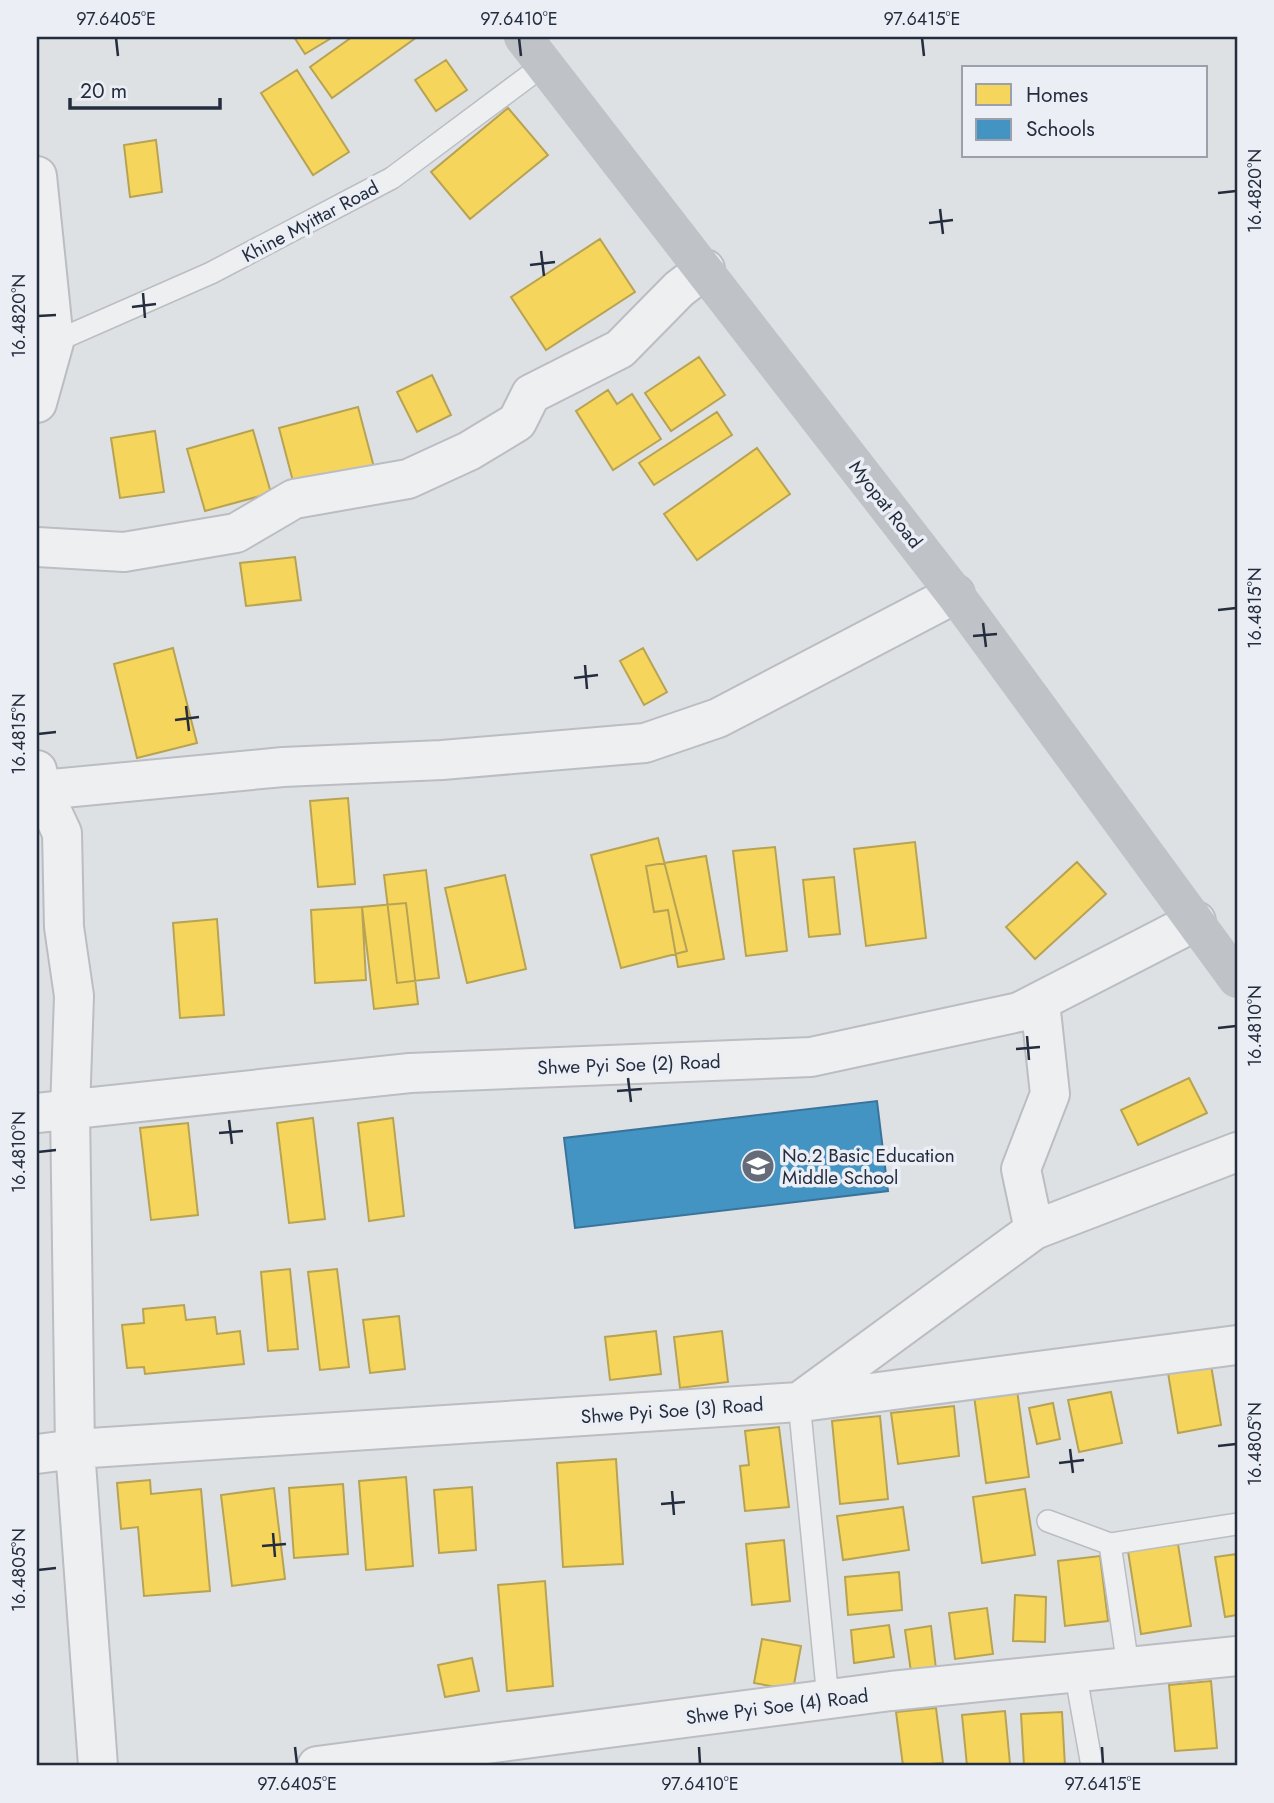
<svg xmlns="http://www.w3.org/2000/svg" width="1274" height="1803" viewBox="0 0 1274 1803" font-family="Jost,sans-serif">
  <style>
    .homes { fill: #f6d55c; stroke: #b7a353; stroke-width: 2 }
    .schools { fill: #4393c3; stroke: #3a749b; stroke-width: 2 }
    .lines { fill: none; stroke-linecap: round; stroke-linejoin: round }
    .lane-casing { stroke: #bbbdc2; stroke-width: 24 }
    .street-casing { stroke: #bbbdc2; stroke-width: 42 }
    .lane { stroke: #edeff1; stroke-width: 21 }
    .street { stroke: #edeff1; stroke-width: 38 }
    .secondary { stroke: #bfc2c7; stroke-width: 38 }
    .ticks { fill: none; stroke: #242d3e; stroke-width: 2.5 }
    .labels { text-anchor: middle; stroke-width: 7; stroke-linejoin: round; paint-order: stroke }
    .street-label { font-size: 19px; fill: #242d3e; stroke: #ebeff5 }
    .poi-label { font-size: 19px; fill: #242d3e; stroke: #ebeff5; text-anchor: start }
    .neatline { fill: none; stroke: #242d3e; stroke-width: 2.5 }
    .ticks-label { font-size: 18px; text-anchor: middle; fill: #242d3e }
  </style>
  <rect width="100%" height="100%" fill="#dee1e4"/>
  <path class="homes" d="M 294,37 L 333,37 L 305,54 Z
    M 352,37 L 417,37 L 332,98 L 310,67 Z
    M 446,60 L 467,90 L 436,111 L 415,80 Z
    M 297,70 L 349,152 L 313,175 L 261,93 Z
    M 508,108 L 548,155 L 470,219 L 431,172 Z
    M 156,140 L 162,192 L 130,197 L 124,145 Z
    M 600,239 L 635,292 L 546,350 L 511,297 Z
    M 699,357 L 725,395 L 671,431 L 645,393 Z
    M 432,375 L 451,415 L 417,432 L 397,392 Z
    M 608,390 L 617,404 L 632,394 L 661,439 L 613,470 L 576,411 Z
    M 358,407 L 379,486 L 300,508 L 279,428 Z
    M 717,412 L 732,435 L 654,485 L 639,463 Z
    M 253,430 L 271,493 L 205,511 L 187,449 Z
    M 155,431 L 164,492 L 120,498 L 111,438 Z
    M 757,448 L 790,494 L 697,560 L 664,514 Z
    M 295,557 L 301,600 L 246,606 L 240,563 Z
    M 173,648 L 197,743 L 137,758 L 114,664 Z
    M 643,648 L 667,692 L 644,705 L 620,661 Z
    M 348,798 L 355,884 L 318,887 L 310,801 Z
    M 658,838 L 687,951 L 621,968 L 591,855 Z
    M 915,842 L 926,938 L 866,946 L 854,849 Z
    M 775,847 L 787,951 L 746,956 L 733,851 Z
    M 706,856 L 724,959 L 678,967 L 668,910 L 654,912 L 646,866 Z
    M 1077,862 L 1106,894 L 1035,959 L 1006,927 Z
    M 426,870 L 439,978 L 397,983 L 384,875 Z
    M 505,875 L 526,969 L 467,983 L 445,888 Z
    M 834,877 L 840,934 L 809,937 L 803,880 Z
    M 406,903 L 418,1004 L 374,1009 L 362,907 Z
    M 362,907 L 366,980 L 315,983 L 311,910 Z
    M 217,919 L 224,1015 L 180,1018 L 173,923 Z
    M 1189,1078 L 1207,1113 L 1138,1145 L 1121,1110 Z
    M 313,1118 L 325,1219 L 289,1223 L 277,1123 Z
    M 393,1118 L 404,1216 L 369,1221 L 358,1123 Z
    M 188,1123 L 198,1215 L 151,1220 L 140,1128 Z
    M 290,1269 L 298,1349 L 268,1351 L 261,1272 Z
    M 337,1269 L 349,1367 L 320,1370 L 308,1272 Z
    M 184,1305 L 186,1320 L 215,1317 L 217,1334 L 240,1331 L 244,1364 L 145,1374 L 144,1367 L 127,1368 L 122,1325 L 144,1323 L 143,1309 Z
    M 399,1316 L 405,1369 L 370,1373 L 363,1320 Z
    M 656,1331 L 661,1374 L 610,1380 L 605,1337 Z
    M 722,1331 L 728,1382 L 680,1388 L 674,1337 Z
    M 1211,1365 L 1221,1425 L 1178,1433 L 1168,1373 Z
    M 1017,1390 L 1029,1477 L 986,1483 L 974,1396 Z
    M 1111,1392 L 1122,1443 L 1079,1452 L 1068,1400 Z
    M 1053,1403 L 1060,1439 L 1037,1444 L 1029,1408 Z
    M 954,1406 L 959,1456 L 898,1464 L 891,1413 Z
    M 880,1416 L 888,1499 L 840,1504 L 832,1421 Z
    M 779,1427 L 789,1507 L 745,1511 L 740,1466 L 749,1465 L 745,1431 Z
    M 616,1459 L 623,1564 L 563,1567 L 557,1463 Z
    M 406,1477 L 413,1566 L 366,1570 L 359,1481 Z
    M 150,1480 L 151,1494 L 201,1489 L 210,1591 L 144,1596 L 138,1527 L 121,1529 L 117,1483 Z
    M 343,1484 L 348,1554 L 294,1558 L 289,1488 Z
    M 472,1487 L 476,1550 L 439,1553 L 434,1490 Z
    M 274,1488 L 285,1579 L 232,1586 L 221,1495 Z
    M 1025,1489 L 1035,1555 L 982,1563 L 973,1497 Z
    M 903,1507 L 909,1550 L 843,1560 L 837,1516 Z
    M 784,1540 L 790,1601 L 752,1605 L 746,1544 Z
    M 1178,1544 L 1191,1626 L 1141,1634 L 1128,1551 Z
    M 1237,1554 L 1237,1615 L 1225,1617 L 1215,1557 Z
    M 1100,1556 L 1108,1621 L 1065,1626 L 1058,1561 Z
    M 899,1572 L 902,1610 L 848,1615 L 845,1577 Z
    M 545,1581 L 553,1686 L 507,1691 L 498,1585 Z
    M 1015,1595 L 1046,1597 L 1045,1642 L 1013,1641 Z
    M 987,1608 L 993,1654 L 955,1659 L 949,1613 Z
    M 889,1625 L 894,1657 L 854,1663 L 851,1630 Z
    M 931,1626 L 936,1669 L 911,1672 L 905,1630 Z
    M 762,1639 L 801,1646 L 793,1690 L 754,1683 Z
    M 472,1658 L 479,1691 L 445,1697 L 438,1665 Z
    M 1211,1681 L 1217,1748 L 1175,1751 L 1169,1685 Z
    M 936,1708 L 943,1763 L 903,1766 L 896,1712 Z
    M 1005,1711 L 1010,1764 L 967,1766 L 962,1715 Z
    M 1062,1712 L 1065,1766 L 1024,1766 L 1021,1714 Z"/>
  <path class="schools" d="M 877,1101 L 888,1191 L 575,1228 L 564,1138 Z"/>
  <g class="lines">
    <defs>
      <path id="lane" d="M 54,342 L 211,273 L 392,178 L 545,64
        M 799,1402 L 828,1699
        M 1048,1521 L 1110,1544 L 1128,1666
        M 1110,1544 L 1237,1524
        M 1075,1671 L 1092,1766"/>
      <path id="street" d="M 37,176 L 54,342 L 37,403
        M 37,547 L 124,552 L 236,533 L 294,499 L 408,479 L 469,451 L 517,422 L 531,394 L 620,349 L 679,289 L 705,269
        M 37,770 L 42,790 L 62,833 L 64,927 L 74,996 L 70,1110 L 75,1449 L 98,1766
        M 42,790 L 283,767 L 442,760 L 645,743 L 718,718 L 955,594
        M 37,1113 L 410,1073 L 811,1057 L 1019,1012 L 1196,921
        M 1034,1230 L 1021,1169 L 1050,1094 L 1040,1002
        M 802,1402 L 1237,1345
        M 37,1454 L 75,1449 L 799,1402 L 1034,1230 L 1237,1152
        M 317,1766 L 891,1691 L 1237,1656"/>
    </defs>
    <use href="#lane" class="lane-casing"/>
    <use href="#street" class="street-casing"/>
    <use href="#lane" class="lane"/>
    <use href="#street" class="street"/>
    <path class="secondary" d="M 523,37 L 955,594 L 1237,979"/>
  </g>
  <path class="ticks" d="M 116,38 L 118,56M 519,38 L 521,56M 922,38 L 924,56M 1218,193 L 1236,191M 940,209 L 943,234M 929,223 L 953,220M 541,251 L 544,276M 530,265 L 555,262M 143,293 L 145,318M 132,307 L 156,304M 38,316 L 56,315M 1218,610 L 1236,608M 983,623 L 986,647M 973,636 L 997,634M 585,665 L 587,689M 574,678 L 598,675M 186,706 L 189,731M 175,720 L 199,717M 38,734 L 56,732M 1218,1028 L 1236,1026M 1027,1036 L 1029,1060M 1016,1049 L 1040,1047M 628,1078 L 631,1102M 617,1091 L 642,1089M 229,1120 L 232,1144M 219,1133 L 243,1131M 38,1152 L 56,1150M 1218,1446 L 1236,1444M 1070,1449 L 1073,1473M 1059,1463 L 1084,1460M 672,1491 L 674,1515M 661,1504 L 685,1502M 273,1533 L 275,1557M 262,1546 L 286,1544M 38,1570 L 56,1568M 295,1747 L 297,1764M 699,1747 L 700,1764M 1102,1747 L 1103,1764"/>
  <defs>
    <symbol id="school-disc" viewBox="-11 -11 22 22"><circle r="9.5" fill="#656c78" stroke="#ebeff5"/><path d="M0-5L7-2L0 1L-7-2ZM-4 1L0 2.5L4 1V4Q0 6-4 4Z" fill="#fff"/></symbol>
  </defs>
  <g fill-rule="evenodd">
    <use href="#school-disc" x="739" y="1147" width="38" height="38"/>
  </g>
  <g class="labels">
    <g class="street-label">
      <text transform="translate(310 221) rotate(-28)" y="7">Khine Myittar Road</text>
      <text transform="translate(886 504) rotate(52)" y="7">Myopat Road</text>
      <text transform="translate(629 1064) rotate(-2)" y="7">Shwe Pyi Soe (2) Road</text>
      <text transform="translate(672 1410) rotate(-4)" y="7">Shwe Pyi Soe (3) Road</text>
      <text transform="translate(777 1706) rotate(-7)" y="7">Shwe Pyi Soe (4) Road</text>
    </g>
    <g class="poi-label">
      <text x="782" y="1162">No.2 Basic Education<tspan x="782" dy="22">Middle School</tspan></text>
    </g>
  </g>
  <rect width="1274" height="1803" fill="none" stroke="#ebeff5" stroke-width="77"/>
  <rect x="962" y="66" width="245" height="91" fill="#ebeff5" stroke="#9ba1ac" stroke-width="2"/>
  <rect x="976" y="84" width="35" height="21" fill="#f6d55c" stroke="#9ba1ac" stroke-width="2"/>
  <text x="1026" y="102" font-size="21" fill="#242d3e">Homes</text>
  <rect x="976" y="119" width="35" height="21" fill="#4393c3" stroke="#9ba1ac" stroke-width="2"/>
  <text x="1026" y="136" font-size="21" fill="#242d3e">Schools</text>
  <path d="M70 98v10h150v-10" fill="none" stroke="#242d3e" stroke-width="3.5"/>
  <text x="80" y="98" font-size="21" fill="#242d3e" stroke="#ebeff5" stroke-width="5" paint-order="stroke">20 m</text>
  <rect x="38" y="38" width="1198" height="1726" class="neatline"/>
  <g class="ticks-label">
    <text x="116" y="25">97.6405°E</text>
    <text x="519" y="25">97.6410°E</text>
    <text x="922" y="25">97.6415°E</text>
    <text transform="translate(1255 191) rotate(-90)" y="6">16.4820°N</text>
    <text transform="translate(19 316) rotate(-90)" y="6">16.4820°N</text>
    <text transform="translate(1255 608) rotate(-90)" y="6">16.4815°N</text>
    <text transform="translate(19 734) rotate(-90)" y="6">16.4815°N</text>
    <text transform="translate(1255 1026) rotate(-90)" y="6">16.4810°N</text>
    <text transform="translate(19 1152) rotate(-90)" y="6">16.4810°N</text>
    <text transform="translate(1255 1444) rotate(-90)" y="6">16.4805°N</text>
    <text transform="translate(19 1570) rotate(-90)" y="6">16.4805°N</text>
    <text x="297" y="1790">97.6405°E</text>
    <text x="700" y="1790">97.6410°E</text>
    <text x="1103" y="1790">97.6415°E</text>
  </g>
</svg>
